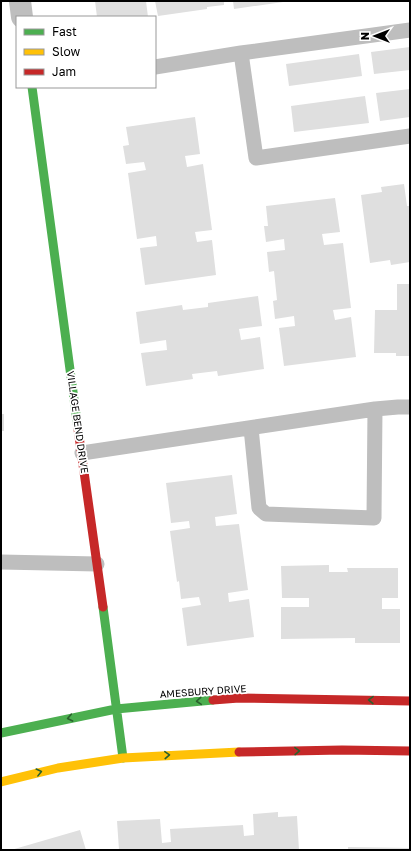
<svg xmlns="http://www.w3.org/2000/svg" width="411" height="851" viewBox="0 0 411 851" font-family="'Golos Text',sans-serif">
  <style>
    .building { fill: #dfdfdf }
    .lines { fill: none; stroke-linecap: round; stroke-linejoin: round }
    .lane { stroke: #bebebe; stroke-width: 15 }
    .street { stroke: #bebebe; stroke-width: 22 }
    .fast { stroke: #4caf50; stroke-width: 9 }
    .slow { stroke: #ffc107; stroke-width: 9 }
    .jam { stroke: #c62828; stroke-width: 9 }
    .oneway { stroke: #2a602c }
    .labels { text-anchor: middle; stroke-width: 3.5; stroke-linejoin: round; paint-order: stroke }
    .street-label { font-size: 10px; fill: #000; stroke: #fff }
  </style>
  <rect width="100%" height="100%" fill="#fff"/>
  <path class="building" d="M 95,1 L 146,1 L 148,17 L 97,17 Z
    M 155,1 L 224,1 L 224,5 L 207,7 L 207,9 L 158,16 Z
    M 233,1 L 283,1 L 283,2 L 234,9 Z
    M 410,47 L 410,70 L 374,74 L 371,52 Z
    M 359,54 L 362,76 L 289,86 L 286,64 Z
    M 410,89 L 410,117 L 380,121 L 376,93 Z
    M 365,96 L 369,123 L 294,132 L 291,106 Z
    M 195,117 L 200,154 L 185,156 L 187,167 L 203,164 L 212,230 L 195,232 L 197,242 L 212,240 L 216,275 L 145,285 L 140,248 L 157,246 L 156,236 L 137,239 L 128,173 L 146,170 L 144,162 L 126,164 L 123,146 L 129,145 L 126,127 Z
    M 404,184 L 407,206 L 410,206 L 410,262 L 391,265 L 390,260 L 370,263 L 361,195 L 382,192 L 381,187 Z
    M 335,198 L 340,232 L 322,234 L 324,245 L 343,243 L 351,308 L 333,310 L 335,320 L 351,317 L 356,357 L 284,366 L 279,328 L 295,326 L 294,316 L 275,319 L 273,301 L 277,300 L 274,271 L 269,272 L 267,252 L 285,250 L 284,239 L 266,242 L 264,226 L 268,226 L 266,206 Z
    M 397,284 L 410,284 L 410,356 L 396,356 L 396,353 L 374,353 L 375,310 L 397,310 Z
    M 258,296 L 262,326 L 239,329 L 241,340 L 260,337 L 264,369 L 218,376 L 217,371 L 192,374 L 193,379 L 146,386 L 141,353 L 167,350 L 166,340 L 140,344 L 136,312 L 182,305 L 183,310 L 208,307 L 208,303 Z
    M 1,414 L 4,414 L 4,431 L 1,431 Z
    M 232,475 L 237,514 L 215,517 L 216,526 L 239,524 L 248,590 L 228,593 L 229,602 L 249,599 L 254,637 L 187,646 L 182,608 L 201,605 L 199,597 L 181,599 L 179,581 L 177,582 L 170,531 L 190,528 L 189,521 L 171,523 L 166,483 Z
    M 329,565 L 329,572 L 348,572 L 347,568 L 398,568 L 398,598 L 382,598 L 382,609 L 400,609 L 400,643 L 355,643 L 355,638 L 281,639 L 281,607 L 309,607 L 309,598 L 282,598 L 281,566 Z
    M 278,812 L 278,817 L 297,816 L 299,850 L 119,850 L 117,821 L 160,819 L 162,843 L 171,842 L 170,829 L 243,825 L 244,836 L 254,835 L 253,814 Z
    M 80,830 L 86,850 L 11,850 Z
    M 348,847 L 410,848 L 410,850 L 348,850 Z"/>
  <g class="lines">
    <path class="lane" d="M 241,53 L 256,158 L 410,136
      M 155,67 L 241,53 L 410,30
      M 251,428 L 259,508 L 266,514 L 374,518 L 375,409
      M 82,453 L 375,409 L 398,407 L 410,407
      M 1,562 L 97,564"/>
    <path class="street" d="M 20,1 L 22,17"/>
    <path class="fast" d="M 32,87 L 78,429
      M 103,607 L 123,758
      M 1,733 L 116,709 L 213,700"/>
    <path class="slow" d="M 1,782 L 58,768 L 123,758 L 239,752"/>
    <path class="jam" d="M 78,429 L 103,607
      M 213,700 L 239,698 L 410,701
      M 239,752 L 342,750 L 410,751"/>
  </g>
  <defs><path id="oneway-chevron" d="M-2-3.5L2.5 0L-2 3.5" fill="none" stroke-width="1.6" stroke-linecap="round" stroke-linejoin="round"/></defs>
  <g class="oneway">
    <use href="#oneway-chevron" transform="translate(371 700) rotate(-179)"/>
    <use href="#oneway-chevron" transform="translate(199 701) rotate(175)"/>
    <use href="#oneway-chevron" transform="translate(70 718) rotate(169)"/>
    <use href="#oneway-chevron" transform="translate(297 751) rotate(-1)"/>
    <use href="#oneway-chevron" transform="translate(167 755) rotate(-3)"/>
    <use href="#oneway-chevron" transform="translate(39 772) rotate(-14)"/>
  </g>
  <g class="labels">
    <g class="street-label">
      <text transform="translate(78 422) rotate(82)" y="4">VILLAGE BEND DRIVE</text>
      <text transform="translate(203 691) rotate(-4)" y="4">AMESBURY DRIVE</text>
    </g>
  </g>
  <rect width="411" height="851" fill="none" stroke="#000000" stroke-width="4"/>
  <rect x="16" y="16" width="140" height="72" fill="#ffffff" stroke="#999999"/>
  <rect x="24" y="29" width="20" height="6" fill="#4caf50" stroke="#999999"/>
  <text x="52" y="36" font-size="12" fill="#000000">Fast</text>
  <rect x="24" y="49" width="20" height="6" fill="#ffc107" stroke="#999999"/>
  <text x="52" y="56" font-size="12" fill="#000000">Slow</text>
  <rect x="24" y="69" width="20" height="6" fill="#c62828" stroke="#999999"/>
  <text x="52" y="76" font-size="12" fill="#000000">Jam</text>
  <g transform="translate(375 36) rotate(270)" stroke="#ffffff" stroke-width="3" paint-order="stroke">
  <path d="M0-3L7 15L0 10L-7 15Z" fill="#000000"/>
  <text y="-6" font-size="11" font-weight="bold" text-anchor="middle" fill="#000000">N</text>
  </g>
</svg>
